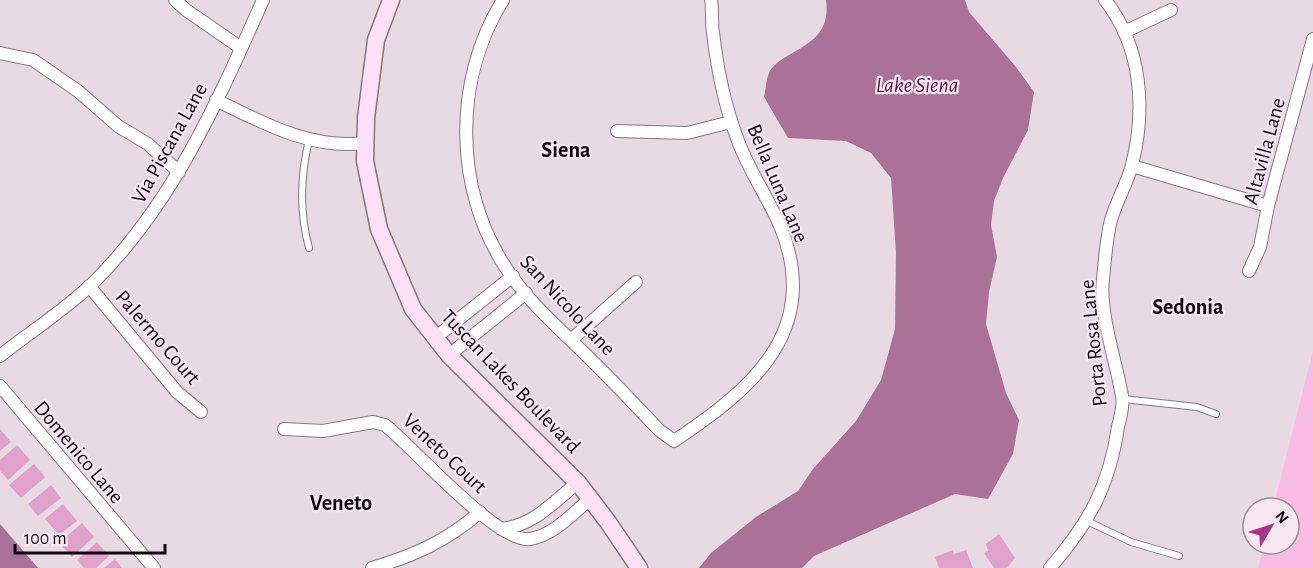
<svg xmlns="http://www.w3.org/2000/svg" width="1313" height="568" viewBox="0 0 1313 568" font-family="'Alegreya Sans',sans-serif">
  <style>
    .green { fill: #f9bce3 }
    .water { fill: #ab7298 }
    .building { fill: #e0a2ca }
    .lines { fill: none; stroke-linecap: round; stroke-linejoin: round }
    .lane-casing { stroke: #84777f; stroke-width: 8 }
    .street-casing { stroke: #84777f; stroke-width: 14 }
    .secondary-casing { stroke: #84777f; stroke-width: 19 }
    .lane { stroke: #fff; stroke-width: 6 }
    .street { stroke: #fff; stroke-width: 12 }
    .secondary { stroke: #fedff4; stroke-width: 16 }
    .labels { text-anchor: middle; stroke-width: 4.5; stroke-linejoin: round; paint-order: stroke }
    .street-label { font-size: 21px; fill: #0f0a0d; stroke: #f6e7f0 }
    .water-label { font-size: 22px; font-style: italic; fill: #5d164b; stroke: #f6e7f0 }
    .neighbourhood-label { font-size: 22px; font-weight: bold; fill: #0f0a0d; stroke: #f6e7f0 }
  </style>
  <rect width="100%" height="100%" fill="#e8dae3"/>
  <path class="green" d="M 1313,351 L 1313,568 L 1258,568 L 1264,544 L 1289,544 L 1289,508 L 1273,508 Z"/>
  <path class="water" d="M 826,0 L 965,0 L 969,12 L 1016,67 L 1034,92 L 1028,130 L 1003,178 L 994,201 L 991,225 L 997,257 L 989,292 L 986,324 L 1006,393 L 1019,420 L 1013,454 L 988,499 L 955,494 L 814,556 L 802,568 L 699,568 L 711,553 L 756,517 L 798,491 L 813,469 L 856,421 L 881,380 L 895,329 L 896,253 L 891,178 L 871,153 L 846,141 L 788,138 L 764,97 C 766,89 766,80 769,73 C 782,48 833,49 826,0 Z
    M 0,524 L 33,562 L 38,568 L 0,568 Z"/>
  <path class="building" d="M 0,429 L 11,442 L 0,451 Z
    M 17,445 L 30,460 L 8,480 L 0,471 L 0,460 Z
    M 34,464 L 45,477 L 21,498 L 9,485 Z
    M 51,485 L 61,498 L 38,516 L 28,504 Z
    M 63,504 L 77,521 L 59,535 L 45,519 Z
    M 82,523 L 94,537 L 72,557 L 59,543 Z
    M 999,534 L 1015,558 L 1007,568 L 994,568 L 984,553 L 988,551 L 986,544 Z
    M 97,542 L 109,556 L 96,568 L 84,568 L 77,560 Z
    M 953,550 L 954,554 L 966,550 L 973,568 L 939,568 L 935,557 Z
    M 115,559 L 122,568 L 104,568 Z"/>
  <g class="lines">
    <defs>
      <path id="lane" d="M 309,248 C 299,211 300,177 309,140
        M 1123,399 L 1197,407 L 1216,414
        M 1087,521 L 1131,542 L 1179,556"/>
      <path id="street" d="M 175,0 L 186,10 L 241,48
        M 503,0 C 453,80 454,189 506,268 C 527,301 559,328 586,355 C 611,379 635,405 659,430 L 674,441 C 752,389 822,331 781,228 C 768,197 748,170 737,138 C 724,103 717,68 713,32 C 711,21 713,10 711,0
        M 1124,32 L 1171,10
        M 0,53 L 33,60 L 78,91 L 118,126 L 148,144 L 179,172
        M 216,100 C 263,123 312,150 365,143
        M 617,131 L 687,133 L 731,122
        M 1132,166 L 1268,206
        M 1249,271 L 1260,247 L 1268,206 L 1313,39
        M 89,286 L 177,392 L 201,412
        M 435,338 L 513,276
        M 571,340 L 636,282
        M 449,355 L 526,293
        M 0,356 C 30,332 65,310 93,283 C 173,204 218,101 263,0
        M 0,386 L 154,568
        M 284,429 L 323,431 L 373,422 L 385,425 C 413,447 498,544 530,539 C 554,535 572,514 590,499
        M 501,529 C 533,526 554,502 577,483
        M 372,568 C 413,556 447,541 480,512
        M 1050,568 C 1089,523 1109,487 1118,427 C 1120,418 1124,406 1122,396 C 1116,361 1099,313 1103,279 C 1105,260 1106,239 1111,220 C 1116,202 1127,184 1132,165 C 1146,109 1142,47 1105,0"/>
      <path id="secondary" d="M 391,0 L 376,40 L 366,118 L 365,161 L 379,229 L 413,309 L 449,355 L 579,484 L 608,522 L 639,568"/>
    </defs>
    <use href="#lane" class="lane-casing"/>
    <use href="#street" class="street-casing"/>
    <use href="#secondary" class="secondary-casing"/>
    <use href="#lane" class="lane"/>
    <use href="#street" class="street"/>
    <use href="#secondary" class="secondary"/>
  </g>
  <g class="labels">
    <g class="street-label">
      <text transform="translate(169 143) rotate(-61)" y="7">Via Piscana Lane</text>
      <text transform="translate(1264 151) rotate(-75)" y="7">Altavilla Lane</text>
      <text transform="translate(778 183) rotate(67)" y="7">Bella Luna Lane</text>
      <text transform="translate(568 305) rotate(47)" y="7">San Nicolo Lane</text>
      <text transform="translate(158 337) rotate(49)" y="7">Palermo Court</text>
      <text transform="translate(1093 343) rotate(-96)" y="7">Porta Rosa Lane</text>
      <text transform="translate(511 381) rotate(46)" y="7">Tuscan Lakes Boulevard</text>
      <text transform="translate(79 452) rotate(50)" y="7">Domenico Lane</text>
      <text transform="translate(445 453) rotate(43)" y="7">Veneto Court</text>
    </g>
    <g class="water-label">
      <text x="917" y="92">Lake Siena</text>
    </g>
    <g class="neighbourhood-label">
      <text x="566" y="157">Siena</text>
      <text x="1188" y="314">Sedonia</text>
      <text x="341" y="510">Veneto</text>
    </g>
  </g>
  <g transform="translate(1271 526) rotate(51)"><circle r="28" fill="#f6e7f0" stroke="#9a8f95" stroke-width="1.5"/>
  <path d="M0-4.5L10 22L0 15L-10 22Z" fill="#aa348b"/>
  <text y="-9" font-size="16" font-weight="bold" text-anchor="middle" fill="#0f0a0d">N</text>
  </g>
  <path d="M15 544v9h150v-9" fill="none" stroke="#0f0a0d" stroke-width="3"/>
  <text x="24" y="544" font-size="18" fill="#0f0a0d" stroke="#f6e7f0" stroke-width="4.5" paint-order="stroke">100 m</text>
</svg>
